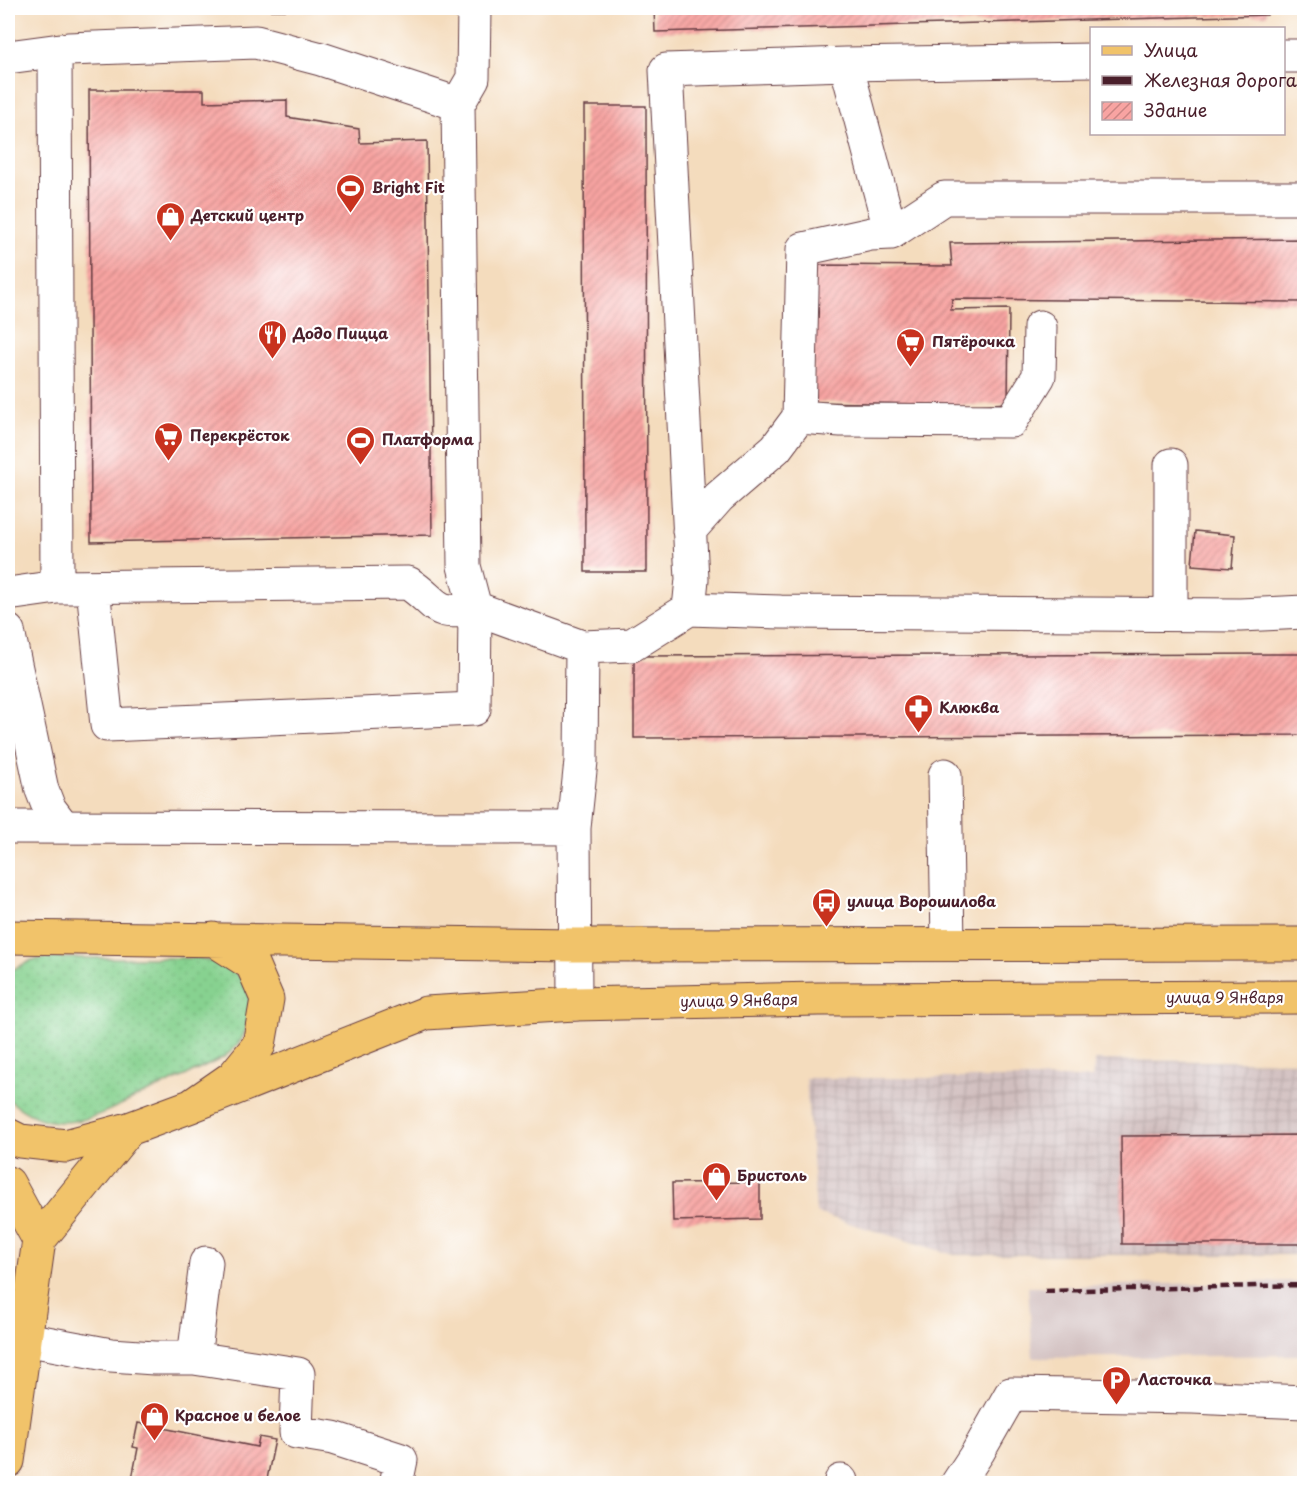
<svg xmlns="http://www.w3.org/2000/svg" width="1312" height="1491" viewBox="0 0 1312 1491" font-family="'Playpen Sans',sans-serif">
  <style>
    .industrial { fill: url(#industrial-grid) }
    .railway { fill: #d1bfbf }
    .grass { fill: url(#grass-dots); stroke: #68785e; stroke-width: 1.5 }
    .building { fill: url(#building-hatch) }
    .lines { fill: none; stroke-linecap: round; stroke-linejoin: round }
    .minor-casing { stroke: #643b41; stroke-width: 35 }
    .major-casing { stroke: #643b41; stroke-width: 35 }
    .minor { stroke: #fff; stroke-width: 33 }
    .major { stroke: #f1c36a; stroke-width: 33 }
    .rail { stroke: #4a1f2b; stroke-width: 4.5; stroke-dasharray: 9 4.5; stroke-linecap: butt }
    .labels { text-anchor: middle; stroke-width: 4.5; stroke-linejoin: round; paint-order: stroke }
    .poi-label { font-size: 15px; font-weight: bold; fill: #4a1f2b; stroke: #fff; text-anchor: start }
    .street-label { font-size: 15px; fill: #4a1f2b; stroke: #fff }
  </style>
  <defs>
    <pattern id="industrial-grid" width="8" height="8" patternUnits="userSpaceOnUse" patternTransform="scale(1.5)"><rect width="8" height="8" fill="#d1bfbf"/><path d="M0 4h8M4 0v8" fill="none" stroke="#b5a4a4"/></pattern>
    <pattern id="grass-dots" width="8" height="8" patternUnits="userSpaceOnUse" patternTransform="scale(1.5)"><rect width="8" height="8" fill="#87d290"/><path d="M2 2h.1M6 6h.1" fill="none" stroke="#76b47c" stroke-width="1.8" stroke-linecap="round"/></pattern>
    <pattern id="building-hatch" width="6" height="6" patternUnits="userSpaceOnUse" patternTransform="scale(1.5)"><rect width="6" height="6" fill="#f8a4a2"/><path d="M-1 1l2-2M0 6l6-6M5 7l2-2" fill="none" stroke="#cb8584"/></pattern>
  </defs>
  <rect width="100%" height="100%" fill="#fff"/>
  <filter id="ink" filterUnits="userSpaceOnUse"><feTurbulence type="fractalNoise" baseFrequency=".0167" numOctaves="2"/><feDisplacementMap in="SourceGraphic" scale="12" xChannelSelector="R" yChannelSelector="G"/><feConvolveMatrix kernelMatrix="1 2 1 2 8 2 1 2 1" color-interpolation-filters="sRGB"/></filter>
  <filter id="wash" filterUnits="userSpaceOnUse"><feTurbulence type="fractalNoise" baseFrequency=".008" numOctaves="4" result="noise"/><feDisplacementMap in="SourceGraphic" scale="24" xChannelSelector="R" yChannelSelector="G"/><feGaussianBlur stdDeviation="1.35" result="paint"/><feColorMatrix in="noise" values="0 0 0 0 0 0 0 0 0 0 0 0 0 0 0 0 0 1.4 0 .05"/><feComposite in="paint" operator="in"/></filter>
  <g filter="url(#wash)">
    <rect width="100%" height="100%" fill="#f4dcbd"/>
    <path class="industrial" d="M 1095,1060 L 1304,1062 L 1304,1255 L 954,1255 L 816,1213 L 806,1078 L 1092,1078 Z"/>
    <path class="railway" d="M 1304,1281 L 1304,1355 L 1033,1358 L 1028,1287 Z"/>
    <path class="grass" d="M 55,958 L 198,958 C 230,964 256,979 249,1015 C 245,1037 241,1044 224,1057 C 198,1071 171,1082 144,1094 C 119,1105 90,1123 61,1122 C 41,1122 23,1112 8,1099 L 8,972 L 32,960 Z"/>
    <g id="blocks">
      <path class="building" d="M 241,8 L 446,8 L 446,11 L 241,10 Z
        M 654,8 L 1267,8 L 1267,15 L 655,32 Z
        M 89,90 L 204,90 L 204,102 L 287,100 L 287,117 L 359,129 L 360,143 L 427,141 L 432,535 L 91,542 Z
        M 584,106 L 646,106 L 647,572 L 585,572 Z
        M 1304,239 L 1304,302 L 952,299 L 951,310 L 1009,309 L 1008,403 L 976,405 L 813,402 L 814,265 L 952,266 L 950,243 Z
        M 1195,531 L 1235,535 L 1232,568 L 1192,565 Z
        M 1304,654 L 1304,735 L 634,738 L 634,656 Z
        M 1304,1135 L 1304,1244 L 1122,1244 L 1121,1136 Z
        M 760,1182 L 760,1219 L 673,1221 L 672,1183 Z
        M 138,1423 L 257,1447 L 259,1437 L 275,1440 L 266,1484 L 131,1484 L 138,1448 L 133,1447 Z"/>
    </g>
  </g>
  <g filter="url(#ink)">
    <use href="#blocks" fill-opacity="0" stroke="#643b41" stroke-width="1.5"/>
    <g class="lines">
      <defs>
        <path id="minor" d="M 474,8 L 473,78 L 458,104 L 464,566 L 475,608 L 582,647 L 581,761 L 574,828 L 575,1004
          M 55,51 L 57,587
          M 1284,56 L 1304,56
          M 8,57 L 68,49 L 256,42 L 321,59 L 458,104
          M 846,64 L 891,233
          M 799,417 L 841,420 L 1011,421 L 1039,376 L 1040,327
          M 689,531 L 719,497 L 776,448 L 799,417 L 803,249 L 871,234 L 891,233 L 944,198 L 1304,198
          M 8,594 L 57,587 L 408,583 C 440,604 432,617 475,608 L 474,709 L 107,725 L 93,587
          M 689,609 L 781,612 L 1240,615 L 1304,612
          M 1171,614 L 1171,465
          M 8,631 L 42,790 L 49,808 L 62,825
          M 582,647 L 632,645 L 689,609 L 692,579 L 666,70 L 846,64 L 1092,60
          M 945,775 L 948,944
          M 8,827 L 574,828
          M 25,1339 L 111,1355 L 154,1358 L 194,1358 L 206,1263
          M 194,1358 L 298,1374 L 296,1432 L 333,1438 L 401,1460 L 396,1484
          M 841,1484 L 841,1481
          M 957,1484 L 978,1452 L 1011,1394 L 1193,1397 L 1304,1402"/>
        <path id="major" d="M 8,937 L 574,945 L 1304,944
          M 191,1106 L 426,1013 L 575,1004 L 819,999 L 1304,997
          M 8,1135 L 20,1141 L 66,1146 L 129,1129 L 191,1106 L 233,1077 L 259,1045 L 267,999 L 252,964 L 213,939
          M 8,1183 L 39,1240
          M 8,1461 L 39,1240 L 129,1129"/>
      </defs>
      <use href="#minor" class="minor-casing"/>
      <use href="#major" class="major-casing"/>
      <use href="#minor" class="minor"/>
      <use href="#major" class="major"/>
      <path class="rail" d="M 1045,1291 L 1304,1285"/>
    </g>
  </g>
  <defs>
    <symbol id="stadium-pin" viewBox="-11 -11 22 30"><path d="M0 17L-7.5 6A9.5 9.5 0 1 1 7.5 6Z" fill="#c8321e" stroke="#fff"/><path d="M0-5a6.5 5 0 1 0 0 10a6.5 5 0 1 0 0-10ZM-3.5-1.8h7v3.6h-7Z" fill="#fff"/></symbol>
    <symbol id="shop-pin" viewBox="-11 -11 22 30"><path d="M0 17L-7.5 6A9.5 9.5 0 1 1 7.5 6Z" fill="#c8321e" stroke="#fff"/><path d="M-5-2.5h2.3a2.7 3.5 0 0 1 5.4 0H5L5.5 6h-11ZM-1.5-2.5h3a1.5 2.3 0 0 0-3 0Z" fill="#fff"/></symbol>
    <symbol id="restaurant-pin" viewBox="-11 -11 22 30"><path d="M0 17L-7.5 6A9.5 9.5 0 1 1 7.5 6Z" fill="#c8321e" stroke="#fff"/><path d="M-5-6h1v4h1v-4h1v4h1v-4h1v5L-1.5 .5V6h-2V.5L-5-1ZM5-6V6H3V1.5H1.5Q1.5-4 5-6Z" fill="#fff"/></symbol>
    <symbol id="supermarket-pin" viewBox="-11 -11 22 30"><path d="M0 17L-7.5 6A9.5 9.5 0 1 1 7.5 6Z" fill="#c8321e" stroke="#fff"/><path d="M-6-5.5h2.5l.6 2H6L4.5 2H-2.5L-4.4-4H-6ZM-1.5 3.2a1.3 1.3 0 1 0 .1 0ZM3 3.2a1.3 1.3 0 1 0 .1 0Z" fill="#fff"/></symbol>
    <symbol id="pharmacy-pin" viewBox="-11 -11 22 30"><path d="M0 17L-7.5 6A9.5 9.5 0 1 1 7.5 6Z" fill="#c8321e" stroke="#fff"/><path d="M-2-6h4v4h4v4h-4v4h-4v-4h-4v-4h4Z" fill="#fff"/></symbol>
    <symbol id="bus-pin" viewBox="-11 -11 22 30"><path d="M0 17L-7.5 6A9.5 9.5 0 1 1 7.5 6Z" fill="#c8321e" stroke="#fff"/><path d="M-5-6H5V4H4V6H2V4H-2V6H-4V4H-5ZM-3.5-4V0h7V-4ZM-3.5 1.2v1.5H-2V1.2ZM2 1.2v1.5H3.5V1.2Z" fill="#fff"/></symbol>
    <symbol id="parking-pin" viewBox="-11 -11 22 30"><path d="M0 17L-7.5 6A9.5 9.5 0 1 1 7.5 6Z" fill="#c8321e" stroke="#fff"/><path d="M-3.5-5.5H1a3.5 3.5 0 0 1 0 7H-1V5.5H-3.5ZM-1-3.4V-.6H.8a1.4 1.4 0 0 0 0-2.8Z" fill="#fff"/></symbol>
  </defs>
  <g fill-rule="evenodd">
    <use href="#stadium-pin" x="334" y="172" width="33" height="45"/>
    <use href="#shop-pin" x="154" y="200" width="33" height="45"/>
    <use href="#restaurant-pin" x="256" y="318" width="33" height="45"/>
    <use href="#supermarket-pin" x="894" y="326" width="33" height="45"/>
    <use href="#supermarket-pin" x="152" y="420" width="33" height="45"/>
    <use href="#stadium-pin" x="344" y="424" width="33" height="45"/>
    <use href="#pharmacy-pin" x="902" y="692" width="33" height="45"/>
    <use href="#bus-pin" x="810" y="886" width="33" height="45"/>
    <use href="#shop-pin" x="700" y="1160" width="33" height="45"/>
    <use href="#parking-pin" x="1100" y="1364" width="33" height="45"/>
    <use href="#shop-pin" x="138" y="1400" width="33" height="45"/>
  </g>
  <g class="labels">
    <g class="poi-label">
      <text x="372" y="193">Bright Fit</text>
      <text x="191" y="221">Детский центр</text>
      <text x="293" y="339">Додо Пицца</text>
      <text x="932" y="347">Пятёрочка</text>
      <text x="190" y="441">Перекрёсток</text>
      <text x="382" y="445">Платформа</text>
      <text x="939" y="713">Клюква</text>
      <text x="847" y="907">улица Ворошилова</text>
      <text x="737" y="1181">Бристоль</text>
      <text x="1138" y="1385">Ласточка</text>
      <text x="175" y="1421">Красное и белое</text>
    </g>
    <g class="street-label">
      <text x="1225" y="1003">улица 9 Января</text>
      <text transform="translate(739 1001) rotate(-1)" y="5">улица 9 Января</text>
    </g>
  </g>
  <rect width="1312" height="1491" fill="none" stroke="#fff" stroke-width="30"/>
  <rect x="1090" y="27" width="195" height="108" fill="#ffffff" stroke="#b7a5aa" stroke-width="1.5"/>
  <rect x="1102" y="46" width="30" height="9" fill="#f1c36a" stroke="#b7a5aa" stroke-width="1.5"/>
  <text x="1144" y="57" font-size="18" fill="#4a1f2b">Улица</text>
  <rect x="1102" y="76" width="30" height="9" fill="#4a1f2b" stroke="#b7a5aa" stroke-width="1.5"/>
  <text x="1144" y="87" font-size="18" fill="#4a1f2b">Железная дорога</text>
  <rect x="1102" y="102" width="30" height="18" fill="url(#building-hatch)" stroke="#b7a5aa" stroke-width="1.5"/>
  <text x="1144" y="117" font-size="18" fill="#4a1f2b">Здание</text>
</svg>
